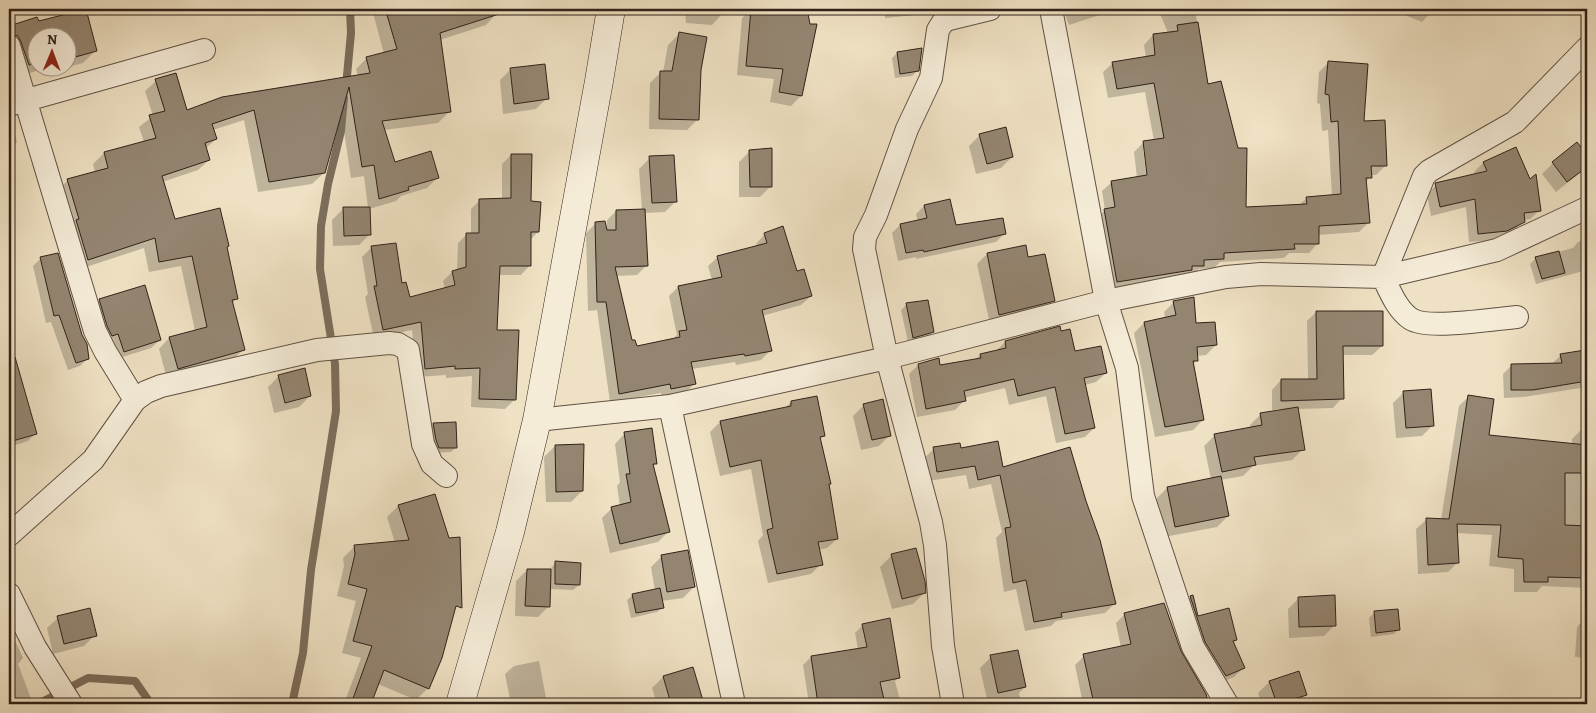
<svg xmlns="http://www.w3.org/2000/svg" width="1596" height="713" viewBox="0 0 1596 713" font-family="Alegreya,serif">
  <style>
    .shadow { fill: #0003; fill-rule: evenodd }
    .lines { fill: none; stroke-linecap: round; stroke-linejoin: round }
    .stream { stroke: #7c6e5c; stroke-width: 8 }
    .building { fill: #948571; stroke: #312219 }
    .minor-casing { stroke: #605244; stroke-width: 24 }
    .secondary-casing { stroke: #312219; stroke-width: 29 }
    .minor { stroke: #f5ecd8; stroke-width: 22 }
    .secondary { stroke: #f5ecd8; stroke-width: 28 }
  </style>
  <rect width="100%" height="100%" fill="#efe1c3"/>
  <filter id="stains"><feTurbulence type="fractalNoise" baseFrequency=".004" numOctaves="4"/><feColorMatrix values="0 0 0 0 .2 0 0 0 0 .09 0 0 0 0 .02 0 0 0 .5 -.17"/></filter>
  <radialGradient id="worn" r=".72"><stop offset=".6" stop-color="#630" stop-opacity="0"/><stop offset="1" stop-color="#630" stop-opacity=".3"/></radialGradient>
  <path class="shadow" d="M 372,9 L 495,9 L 496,14 L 486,25 L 440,40 L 449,112 L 438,123 L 384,130 L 394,164 L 438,177 L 427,188 L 401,196 L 396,201 L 369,209 L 370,234 L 359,245 L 333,246 L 332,220 L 343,209 L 368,208 L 364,176 L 351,178 L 341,112 L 324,173 L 312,184 L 258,192 L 244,120 L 213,130 L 216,139 L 205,149 L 209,160 L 198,170 L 162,182 L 174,220 L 226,248 L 237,298 L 232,304 L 243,350 L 232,360 L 167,379 L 159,349 L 169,338 L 195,331 L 181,266 L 149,272 L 144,248 L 77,270 L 57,191 L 68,180 L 95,172 L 93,164 L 104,153 L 144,142 L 139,127 L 153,116 L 145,91 L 156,81 L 186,111 L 358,77 L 356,69 L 367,58 L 384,54 Z
    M 685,9 L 721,9 L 721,15 L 712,25 L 686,23 Z
    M 752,9 L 806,9 L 808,25 L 801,96 L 791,106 L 770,102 L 774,79 L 737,75 L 742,18 Z
    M 885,9 L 921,9 L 921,10 L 916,15 L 885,18 Z
    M 1063,9 L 1111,9 L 1109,12 L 1069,25 Z
    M 1158,9 L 1195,9 L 1207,86 L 1244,209 L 1298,206 L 1307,198 L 1332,196 L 1328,130 L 1322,131 L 1320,104 L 1317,103 L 1319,72 L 1329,62 L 1386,165 L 1376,175 L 1370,175 L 1370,177 L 1366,182 L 1368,223 L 1359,232 L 1318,235 L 1318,243 L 1309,253 L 1289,253 L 1284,258 L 1220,262 L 1214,268 L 1199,269 L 1193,275 L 1107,291 L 1096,219 L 1105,210 L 1102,191 L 1112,182 L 1137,178 L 1134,152 L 1144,142 L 1154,141 L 1145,92 L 1108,98 L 1103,72 L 1113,63 L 1146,58 L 1144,45 L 1153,35 L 1168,33 ZM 1143,148 L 1145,148 L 1149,181 L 1147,181 Z
    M 1404,9 L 1434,9 L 1422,22 L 1402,14 Z
    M 38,23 L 96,50 L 83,63 L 68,67 L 68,38 L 38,38 L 38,68 L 67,68 L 44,74 L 43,69 L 16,77 L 9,58 L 9,31 Z
    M 679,34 L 700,70 L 698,119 L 687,130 L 649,129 L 650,83 L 661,72 L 663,72 L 668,45 Z
    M 897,53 L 918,70 L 912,76 L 895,78 L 892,58 Z
    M 511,69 L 547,98 L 536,109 L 503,114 L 500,80 Z
    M 14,131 L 17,142 L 9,150 L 9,133 Z
    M 980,135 L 1012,157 L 1001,168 L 976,174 L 969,146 Z
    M 1577,144 L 1587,157 L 1587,167 L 1556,192 L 1542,174 L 1553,163 Z
    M 1515,149 L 1540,210 L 1530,219 L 1523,220 L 1514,231 L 1496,240 L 1469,242 L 1466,207 L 1431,216 L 1427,194 L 1436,185 L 1475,175 L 1474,172 L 1483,163 Z
    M 750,151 L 771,186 L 760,197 L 739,197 L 739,162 Z
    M 511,155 L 530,202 L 538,232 L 530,240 L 530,265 L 521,275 L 498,275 L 496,331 L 514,400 L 505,409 L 471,407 L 472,376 L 446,378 L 446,375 L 416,377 L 412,330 L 374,338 L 365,297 L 368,294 L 362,257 L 371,248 L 401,284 L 409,299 L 445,289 L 443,281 L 452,272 L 457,271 L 458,243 L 467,234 L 471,234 L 471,209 L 480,200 L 502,200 L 502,164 Z
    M 650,158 L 676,201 L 665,212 L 644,213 L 646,266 L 637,275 L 616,276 L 631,342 L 636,348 L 672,340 L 677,335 L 669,296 L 678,287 L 712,280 L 708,266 L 718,257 L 757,247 L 756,244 L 765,234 L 797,272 L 811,296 L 801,305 L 762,316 L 770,351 L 761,360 L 736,365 L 735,362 L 692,369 L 695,383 L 686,392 L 662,398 L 661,393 L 610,402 L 597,310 L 588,311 L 586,233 L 596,223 L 607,230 L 607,220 L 616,211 L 642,211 L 639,169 Z
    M 924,206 L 955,227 L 1004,234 L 996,242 L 916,259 L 916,257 L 898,261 L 892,233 L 900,225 L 918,222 L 916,214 Z
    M 1587,239 L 1587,270 L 1536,284 L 1530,264 L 1536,258 L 1573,248 L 1578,242 Z
    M 987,254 L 1027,259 L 1054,300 L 1044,310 L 990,324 L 977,264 Z
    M 40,259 L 88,358 L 80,366 L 68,370 L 51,322 L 46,323 L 33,266 Z
    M 100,300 L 160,340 L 151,348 L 116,359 L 92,308 Z
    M 1174,302 L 1216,345 L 1206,355 L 1196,356 L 1197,360 L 1192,365 L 1203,420 L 1193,430 L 1155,437 L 1134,333 L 1144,323 L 1165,318 L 1164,312 Z
    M 906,305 L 933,332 L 927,337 L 908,342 L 901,310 Z
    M 1316,312 L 1382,346 L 1372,355 L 1342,355 L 1342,398 L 1333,408 L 1297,409 L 1303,449 L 1292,460 L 1253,466 L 1243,476 L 1220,480 L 1228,516 L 1217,527 L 1164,537 L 1156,499 L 1167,488 L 1211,479 L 1204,446 L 1215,435 L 1250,429 L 1250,425 L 1261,414 L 1281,411 L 1281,409 L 1272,410 L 1272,390 L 1281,380 L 1308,380 L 1307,321 Z
    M 1060,333 L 1074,353 L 1106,373 L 1096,382 L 1085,385 L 1094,428 L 1085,437 L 1056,443 L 1046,396 L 1009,405 L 1005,388 L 964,398 L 964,401 L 955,410 L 917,417 L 909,374 L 918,365 L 939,367 L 975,360 L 980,355 L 996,351 L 1005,342 Z
    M 1584,352 L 1587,381 L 1580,388 L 1524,397 L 1504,398 L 1503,374 L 1511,366 L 1553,363 L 1561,355 Z
    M 279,376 L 310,396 L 299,407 L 274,413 L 268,387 Z
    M 1404,392 L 1433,425 L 1422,436 L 1396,438 L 1393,403 Z
    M 1469,396 L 1488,436 L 1572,445 L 1572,439 L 1582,429 L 1587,429 L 1587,588 L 1542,586 L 1537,592 L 1514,592 L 1514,569 L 1489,566 L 1492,535 L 1456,533 L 1457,563 L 1448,572 L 1418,574 L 1416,529 L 1426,520 L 1441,520 L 1459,406 Z
    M 791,402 L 823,436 L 820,440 L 837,539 L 827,548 L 818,550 L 821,564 L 811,574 L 768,583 L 758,541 L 763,535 L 751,469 L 720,476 L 710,432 L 720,422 L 785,408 Z
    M 27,403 L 35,434 L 28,441 L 9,447 L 9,408 Z
    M 864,405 L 890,435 L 879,446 L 861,450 L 853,416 Z
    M 433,424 L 456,447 L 451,452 L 434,453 L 428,429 Z
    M 625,433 L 656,463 L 652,466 L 668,532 L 658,542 L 610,553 L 602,518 L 612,508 L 620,506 L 617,486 L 620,482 L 615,444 Z
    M 555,446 L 582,491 L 571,502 L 546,502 L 544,457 Z
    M 934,449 L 960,450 L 1002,469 L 1114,604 L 1105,613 L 1056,621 L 1051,626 L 1025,631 L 1016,589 L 1004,592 L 996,538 L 1002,532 L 991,484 L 969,489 L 966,475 L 928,481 L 924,458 Z
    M 9,470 L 12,482 L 9,485 Z
    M 435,495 L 428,688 L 416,700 L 378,684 L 370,704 L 344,704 L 361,658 L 342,653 L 356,601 L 337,596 L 344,566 L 343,558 L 355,546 L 395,543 L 387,517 L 398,506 Z
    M 915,550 L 924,593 L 913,604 L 892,609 L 880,567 L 891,556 Z
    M 662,556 L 694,587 L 683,598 L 661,601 L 663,607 L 657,612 L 631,618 L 627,600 L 633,595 L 655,591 L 651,567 Z
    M 556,562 L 579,585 L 573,590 L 550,589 L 549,606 L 538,617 L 515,616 L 516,581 L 527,570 L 551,570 L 551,568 Z
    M 1192,596 L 1197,618 L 1228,610 L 1236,640 L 1233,643 L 1243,668 L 1234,677 L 1216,684 L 1181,606 Z
    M 1299,598 L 1335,625 L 1324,636 L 1289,638 L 1288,609 Z
    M 1374,613 L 1399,629 L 1394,634 L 1371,637 L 1369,618 Z
    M 1125,614 L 1179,652 L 1204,694 L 1208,704 L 1077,704 L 1082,699 L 1075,665 L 1084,656 L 1121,648 L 1116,623 Z
    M 1587,616 L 1587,658 L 1575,657 L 1577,627 Z
    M 58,618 L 95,635 L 84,646 L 53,654 L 47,628 Z
    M 863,625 L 898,678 L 895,681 L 901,704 L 809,704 L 803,665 L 811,657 L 858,649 L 855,633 Z
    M 9,627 L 23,658 L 18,664 L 33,704 L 9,704 Z
    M 991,657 L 1025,687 L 1019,693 L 1021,704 L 988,704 L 980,668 Z
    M 539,661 L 547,703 L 599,698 L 599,704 L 511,704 L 505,674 L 514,666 Z
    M 692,669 L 703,704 L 657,704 L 652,688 L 663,677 Z
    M 1298,673 L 1305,695 L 1296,704 L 1262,704 L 1258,693 L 1269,682 Z"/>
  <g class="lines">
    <path class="stream" d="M 346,86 L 351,33 L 350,9
      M 38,704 L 88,678 L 135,681 L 151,704
      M 292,704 L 303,653 L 311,570 L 336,411 L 335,364 L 320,269 L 321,226 L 328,184 L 341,131 L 344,98"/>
  </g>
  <path class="building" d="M 86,9 L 97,51 L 68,59 L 68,38 L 38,38 L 38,63 L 29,65 L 21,42 L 18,36 L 9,33 L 9,26 L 37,17 L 39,21 Z
    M 408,9 L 499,9 L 499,14 L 440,33 L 451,112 L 382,121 L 395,162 L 431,151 L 439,178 L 408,187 L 409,190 L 379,199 L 374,165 L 362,167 L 349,87 L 325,173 L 269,182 L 254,110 L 212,124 L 217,139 L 205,143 L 210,160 L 162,176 L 175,219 L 220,208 L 229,246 L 227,247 L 238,299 L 232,300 L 245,350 L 178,369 L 169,337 L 207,327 L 192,256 L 159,262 L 155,238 L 88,260 L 76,220 L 79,219 L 67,179 L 108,168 L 104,152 L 156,138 L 149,115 L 165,111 L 155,79 L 176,73 L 187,110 L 222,97 L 370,73 L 366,57 L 397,49 L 387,15 Z
    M 751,9 L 807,9 L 810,24 L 817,24 L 802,96 L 779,92 L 783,69 L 746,66 Z
    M 1198,22 L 1208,84 L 1221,81 L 1238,148 L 1247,148 L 1246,207 L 1307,204 L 1306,197 L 1341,194 L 1338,121 L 1331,122 L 1329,95 L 1325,94 L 1328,61 L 1368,64 L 1364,121 L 1385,120 L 1387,166 L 1371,166 L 1372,178 L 1366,178 L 1370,223 L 1319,226 L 1319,244 L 1294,244 L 1295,249 L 1224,253 L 1224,259 L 1204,260 L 1204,266 L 1192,266 L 1192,270 L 1117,282 L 1104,209 L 1115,207 L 1111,181 L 1147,175 L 1143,141 L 1164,138 L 1154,83 L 1117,89 L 1112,62 L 1155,55 L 1153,34 L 1178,31 L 1177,25 Z
    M 679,32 L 707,37 L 701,70 L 699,120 L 659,119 L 660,71 L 672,71 Z
    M 922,48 L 919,71 L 900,74 L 897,52 Z
    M 545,64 L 549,99 L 514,104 L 510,68 Z
    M 1006,127 L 1013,157 L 987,164 L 979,134 Z
    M 1577,142 L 1587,155 L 1587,167 L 1567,182 L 1552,162 Z
    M 1516,147 L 1530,179 L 1536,174 L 1541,211 L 1524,213 L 1525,222 L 1507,231 L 1478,234 L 1475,199 L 1440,207 L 1435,183 L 1487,171 L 1483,162 Z
    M 772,148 L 772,187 L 750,187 L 749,150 Z
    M 511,154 L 532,154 L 531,201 L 541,202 L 539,232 L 531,232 L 531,266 L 500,266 L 497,330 L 519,330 L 516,400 L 479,399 L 480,368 L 455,369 L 455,366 L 425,369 L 421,322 L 383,330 L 374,286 L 377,286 L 371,246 L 396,243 L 402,283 L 406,282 L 410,297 L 455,285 L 452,271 L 466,267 L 466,233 L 479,233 L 479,199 L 511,198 Z
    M 674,155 L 677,202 L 652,203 L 649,156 Z
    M 950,199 L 956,225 L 1003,218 L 1006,234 L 924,252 L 923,250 L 906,253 L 900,224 L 927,218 L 924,205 Z
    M 343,207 L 370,207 L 371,235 L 344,236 Z
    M 645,209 L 648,266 L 615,267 L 632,340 L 635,340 L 637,346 L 680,337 L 679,331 L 687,330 L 678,286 L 722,277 L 717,256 L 767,243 L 764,233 L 783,226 L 797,271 L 804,269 L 812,296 L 762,310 L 772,351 L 745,356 L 744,354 L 691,362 L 696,384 L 671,389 L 670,384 L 619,394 L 606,302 L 597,302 L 595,222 L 605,221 L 607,230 L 616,230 L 616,210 Z
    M 1026,245 L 1028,257 L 1045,254 L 1055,301 L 999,315 L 987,253 Z
    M 1559,251 L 1565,273 L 1542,279 L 1535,257 Z
    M 58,253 L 82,335 L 87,344 L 89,359 L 76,363 L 59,315 L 54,316 L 40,257 Z
    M 145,285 L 161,340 L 124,352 L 118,334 L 112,336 L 107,326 L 99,299 Z
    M 1194,297 L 1196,323 L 1215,322 L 1217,345 L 1197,347 L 1198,361 L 1193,361 L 1204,420 L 1165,427 L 1144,322 L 1176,315 L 1173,301 Z
    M 928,300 L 934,332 L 913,338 L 906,303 Z
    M 1316,311 L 1383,311 L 1383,346 L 1343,346 L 1344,399 L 1281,401 L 1281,379 L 1317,379 Z
    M 1060,326 L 1061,331 L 1070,329 L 1075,351 L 1101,346 L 1107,373 L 1084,378 L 1095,428 L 1065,434 L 1055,387 L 1018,396 L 1014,379 L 964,391 L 966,401 L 926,409 L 918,364 L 939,358 L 940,365 L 981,358 L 980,354 L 1006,348 L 1005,341 Z
    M 1585,350 L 1587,366 L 1587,381 L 1533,390 L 1511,390 L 1511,364 L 1562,363 L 1560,354 Z
    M 15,357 L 37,434 L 9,442 L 9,358 Z
    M 305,368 L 311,396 L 285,403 L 278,375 Z
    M 1431,389 L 1434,426 L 1406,428 L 1403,391 Z
    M 1468,395 L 1494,399 L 1489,435 L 1587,445 L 1587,473 L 1565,473 L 1565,525 L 1587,526 L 1587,578 L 1548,577 L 1548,582 L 1524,582 L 1523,559 L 1498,557 L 1501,525 L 1457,524 L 1459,563 L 1428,565 L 1426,518 L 1449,519 Z
    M 817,396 L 825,436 L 820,437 L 831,484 L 829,484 L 838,539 L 818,542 L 823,565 L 777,574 L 767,530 L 773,528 L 761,460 L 730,467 L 720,421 L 791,406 L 791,401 Z
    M 883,399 L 891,436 L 872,440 L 863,404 Z
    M 1298,407 L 1305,450 L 1254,457 L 1256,465 L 1222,472 L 1214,434 L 1262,425 L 1260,413 Z
    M 456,422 L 457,448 L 439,448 L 436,440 L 433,423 Z
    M 652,428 L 657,464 L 653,464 L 670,532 L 620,544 L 611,507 L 631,502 L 626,474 L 630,474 L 624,432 Z
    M 998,441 L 1003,467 L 1070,447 L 1086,501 L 1100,540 L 1116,604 L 1061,613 L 1062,617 L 1034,622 L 1026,580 L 1013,583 L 1005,528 L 1011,527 L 1000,475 L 978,480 L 975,466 L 937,472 L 933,447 L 960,443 L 961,448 Z
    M 584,444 L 583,491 L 556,492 L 555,445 Z
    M 1221,476 L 1229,516 L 1175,527 L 1167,487 Z
    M 435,494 L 449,538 L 460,537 L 462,608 L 456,606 L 442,658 L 429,689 L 384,670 L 371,704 L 351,704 L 372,646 L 353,641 L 367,589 L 348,584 L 355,554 L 354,545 L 409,540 L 398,505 Z
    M 916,548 L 925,581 L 926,593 L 902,599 L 891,554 Z
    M 688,550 L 695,587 L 667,592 L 661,555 Z
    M 555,561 L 581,563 L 580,585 L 555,584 Z
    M 527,569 L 551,569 L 550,607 L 525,606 Z
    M 660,588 L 664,608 L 636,613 L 632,594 Z
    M 1193,595 L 1198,616 L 1229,608 L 1237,640 L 1233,641 L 1245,668 L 1226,676 L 1205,642 L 1190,596 Z
    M 1335,595 L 1336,626 L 1299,627 L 1298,597 Z
    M 1164,603 L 1181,651 L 1206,694 L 1209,704 L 1094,704 L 1083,654 L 1131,644 L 1124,613 Z
    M 90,608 L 97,636 L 64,644 L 57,616 Z
    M 1398,609 L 1400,630 L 1376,633 L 1374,611 Z
    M 890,618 L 900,678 L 880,682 L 885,704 L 818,704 L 811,656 L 867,647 L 862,624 Z
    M 1018,650 L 1026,687 L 998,693 L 990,655 Z
    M 693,667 L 704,704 L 671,704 L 663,676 Z
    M 1299,671 L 1307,695 L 1277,704 L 1269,681 Z"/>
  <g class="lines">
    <defs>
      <path id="minor" d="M 1051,9 L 1106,301 L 1127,368 L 1143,496 L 1193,647 L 1227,704
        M 9,46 L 95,331 L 105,351 L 135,400 L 146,392 L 161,386 L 317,350 L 389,343 L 398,344 L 408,350 L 423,444 L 432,464 L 446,476
        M 9,105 L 204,50
        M 1517,317 C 1494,319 1428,330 1411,319 C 1397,310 1390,291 1383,277 L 1424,176 L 1429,171 L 1515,122 L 1587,48
        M 670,406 L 734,704
        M 537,420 L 670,406 L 887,358 L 1106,301 L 1226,277 L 1261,274 L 1383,277 L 1497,250 L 1587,208
        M 9,535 L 93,460 L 135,400
        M 9,594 L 35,647 L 71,704
        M 953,704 L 943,646 L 935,545 L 931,522 L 887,358 L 864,249 L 865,237 L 876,215 L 907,129 L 931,78 L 938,30 L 943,22 L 949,19 L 990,9"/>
      <path id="secondary" d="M 460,704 L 510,532 L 537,420 L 599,81 L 611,9"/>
    </defs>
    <use href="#minor" class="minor-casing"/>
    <use href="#secondary" class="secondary-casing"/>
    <use href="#minor" class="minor"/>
    <use href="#secondary" class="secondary"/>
  </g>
  <rect width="1596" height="713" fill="none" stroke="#efe1c3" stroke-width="30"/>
  <rect x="10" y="10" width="1576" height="693" fill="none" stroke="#312219" stroke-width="2.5"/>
  <rect x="15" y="15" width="1566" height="683" fill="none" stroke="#312219"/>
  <g transform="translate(52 52) rotate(1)"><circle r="24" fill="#f5ecd8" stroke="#a79b8c"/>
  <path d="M0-4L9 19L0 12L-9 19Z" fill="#8f2418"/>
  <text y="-8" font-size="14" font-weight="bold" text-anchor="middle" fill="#312219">N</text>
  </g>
  <rect width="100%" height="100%" filter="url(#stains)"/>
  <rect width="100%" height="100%" fill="url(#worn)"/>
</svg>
